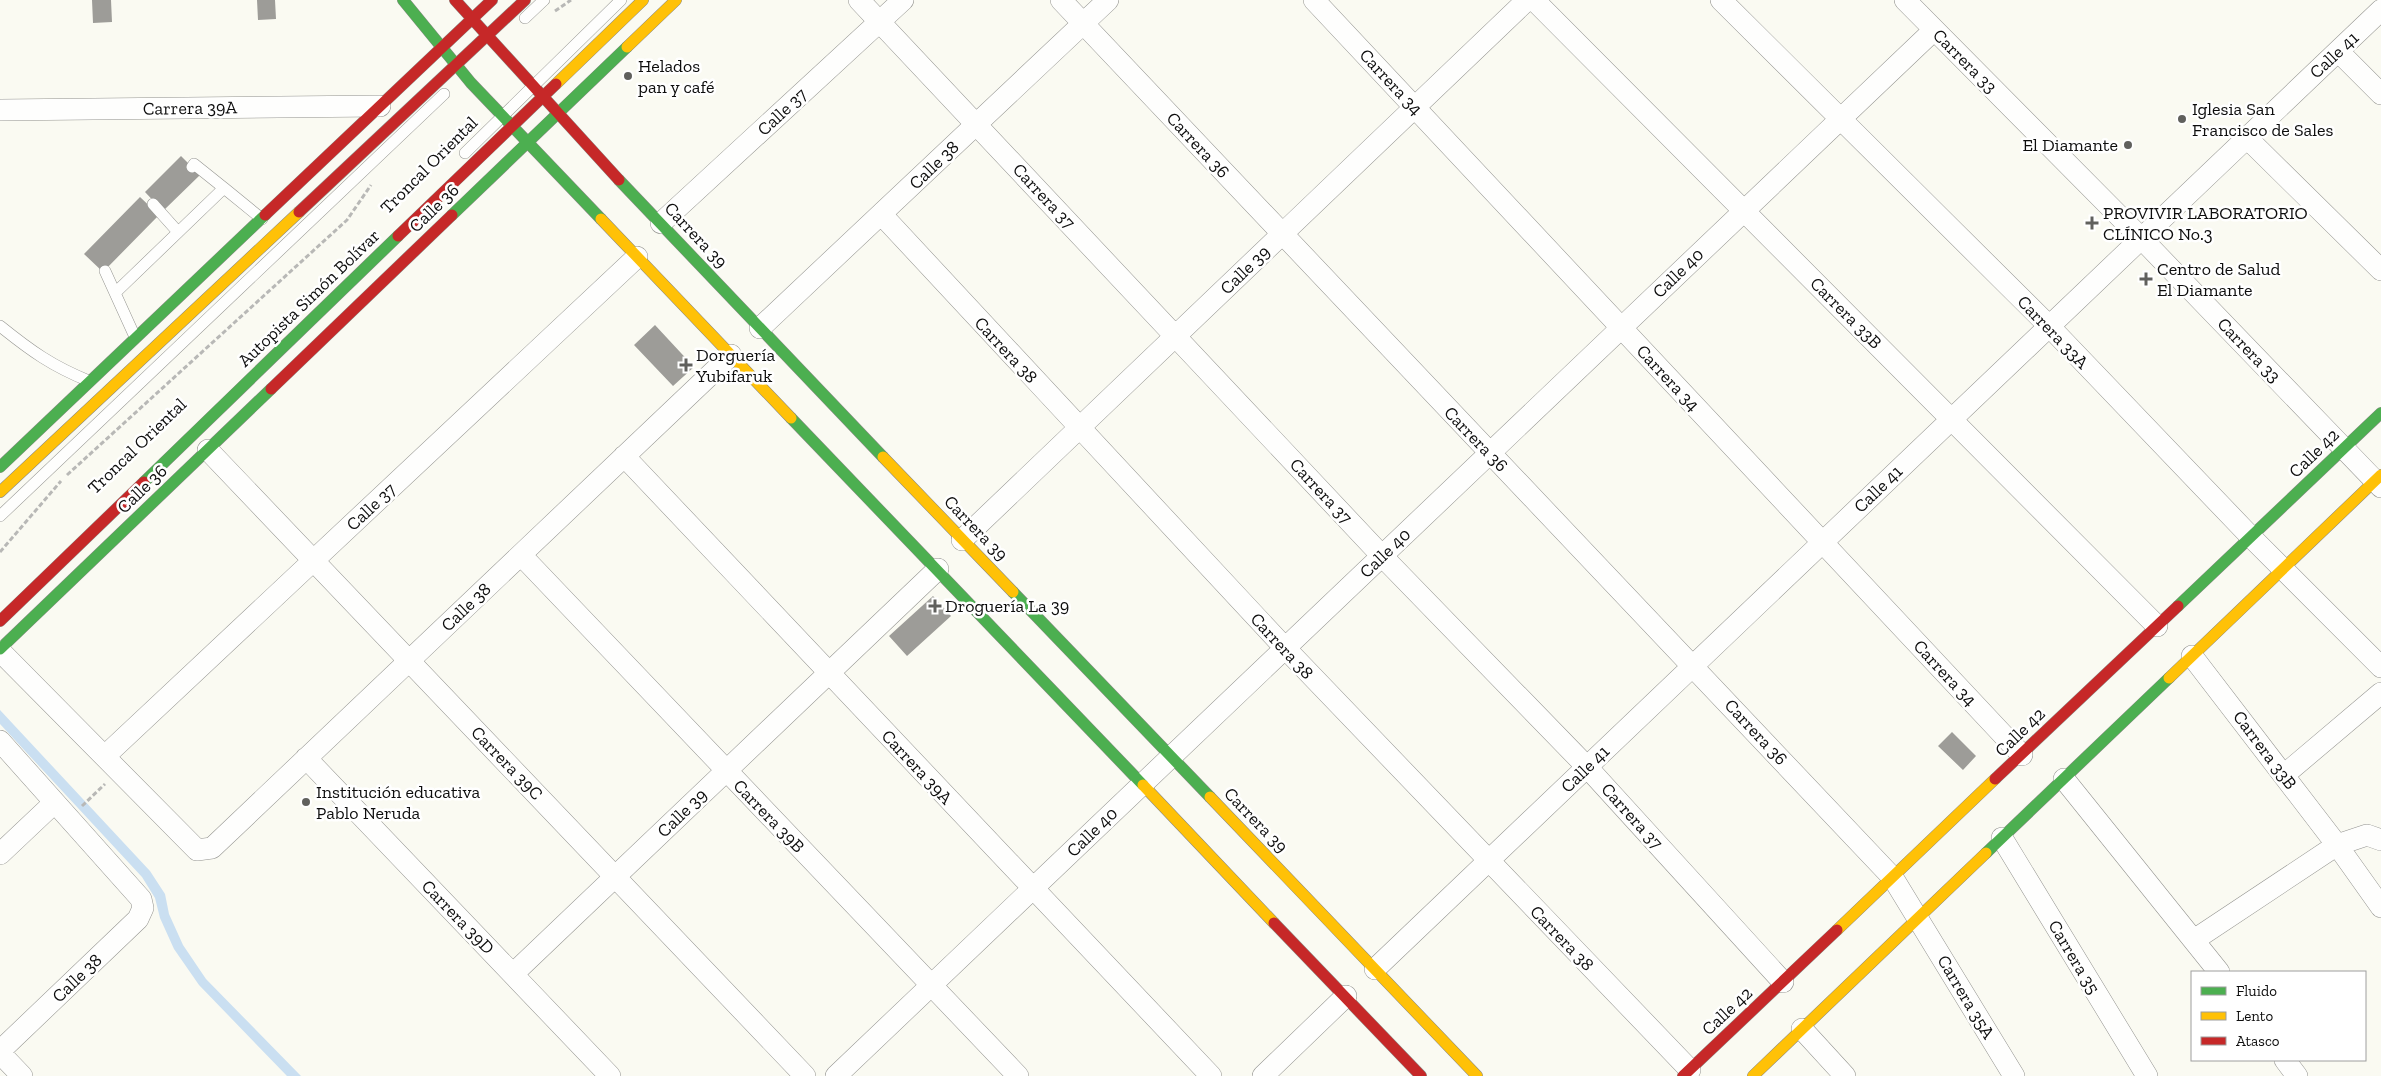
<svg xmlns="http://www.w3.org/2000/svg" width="2381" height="1076" viewBox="0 0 2381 1076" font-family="'Zilla Slab',serif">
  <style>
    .water { fill: #cadff1 }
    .building { fill: #9d9c98 }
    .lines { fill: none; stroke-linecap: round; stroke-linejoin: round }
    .lane-casing { stroke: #949490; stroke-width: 12 }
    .street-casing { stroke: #949490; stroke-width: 22 }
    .fast-casing { stroke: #8a8a87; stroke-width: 12 }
    .slow-casing { stroke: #8a8a87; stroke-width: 12 }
    .jam-casing { stroke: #8a8a87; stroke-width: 12 }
    .path { stroke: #b8b8b6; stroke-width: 3; stroke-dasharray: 5 2.5; stroke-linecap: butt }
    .lane { stroke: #fefefd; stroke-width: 11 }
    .street { stroke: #fefefd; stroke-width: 21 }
    .fast { stroke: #4caf50; stroke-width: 11 }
    .slow { stroke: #ffc107; stroke-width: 11 }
    .jam { stroke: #c62828; stroke-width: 11 }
    .poi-dot { fill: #60605d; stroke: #fff; stroke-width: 2 }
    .labels { text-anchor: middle; stroke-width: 5; stroke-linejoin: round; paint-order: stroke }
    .street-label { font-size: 18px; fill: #0d0d0d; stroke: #fff }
    .poi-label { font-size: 18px; fill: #0d0d0d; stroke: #fff; text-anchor: start }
  </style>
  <rect width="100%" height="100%" fill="#fafaf2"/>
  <path class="water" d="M 0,710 L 150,871 L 165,894 L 169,914 L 183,945 L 206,979 L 301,1076 L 287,1076 L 199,985 L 174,949 L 160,918 L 155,898 L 142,877 L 0,724 Z"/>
  <path class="building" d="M 92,0 L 111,0 L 112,22 L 93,23 Z
    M 257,0 L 275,0 L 276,19 L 258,20 Z
    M 181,156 L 200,175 L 163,211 L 145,192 Z
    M 140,197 L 159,215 L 103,272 L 84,254 Z
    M 655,325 L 694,367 L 673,386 L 634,345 Z
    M 933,596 L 951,616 L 907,656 L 889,636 Z
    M 1952,732 L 1976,756 L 1963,770 L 1938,746 Z"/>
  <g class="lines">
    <defs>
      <path id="lane" d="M 525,18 L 544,0
        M 465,153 L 621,0
        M 192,167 L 194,164 L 224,188
        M 153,204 L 178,232
        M 105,271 L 115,293
        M 0,326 C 31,351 52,366 89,381
        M 135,337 L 115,293 L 224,188 L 262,219
        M 0,516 L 444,94"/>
      <path id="street" d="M 859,0 L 1382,556 L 1587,767 L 1783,982
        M 1061,0 L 1893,878 L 2014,1076
        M 1314,0 L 2022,755
        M 1534,0 L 2157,626
        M 1721,0 L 2049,326 L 2251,537 L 2381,667
        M 1905,0 L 2141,238 L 2381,487
        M 2338,51 L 2381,94
        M 0,110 L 380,106
        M 2247,138 L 2381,270
        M 882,215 L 1285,648 L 1690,1070
        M 661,223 L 903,0
        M 760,328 L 1108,0
        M 208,450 L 805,1076
        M 624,456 L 1211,1076
        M 962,540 L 1527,0
        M 521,555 L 1018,1076
        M 0,651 L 197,850 L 212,848 L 731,355
        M 2192,656 L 2337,845 L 2381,907
        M 0,741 L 141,899 L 143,908 L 138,919 L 0,1051
        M 105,756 L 637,257
        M 306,758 L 610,1076
        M 2284,775 L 2381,693
        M 2064,779 L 2219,972
        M 2002,838 L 2147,1076
        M 0,854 L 54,803
        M 2194,940 L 2337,845 L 2367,835 L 2381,840
        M 1375,969 L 2381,10
        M 513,974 L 938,569
        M 1802,1029 L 1845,1076
        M 0,1053 L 22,1076
        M 2285,1060 L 2297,1076
        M 836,1076 L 1934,30
        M 1263,1076 L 1346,996"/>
      <path id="fast" d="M 403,0 L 471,83 L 601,219
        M 619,180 L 883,457
        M 452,215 L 627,47
        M 791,418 L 1143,785
        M 0,467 L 265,215
        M 144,482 L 398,236
        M 1013,592 L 1210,797
        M 2178,606 L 2381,413
        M 0,649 L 271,389
        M 1986,853 L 2169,678"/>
      <path id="slow" d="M 627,47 L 676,0
        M 556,84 L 643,0
        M 601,219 L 791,418
        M 883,457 L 1013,592
        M 0,492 L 299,212
        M 2169,678 L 2381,475
        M 1143,785 L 1274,923
        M 1210,797 L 1477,1076
        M 1837,930 L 1995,779
        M 1753,1076 L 1986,853"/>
      <path id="jam" d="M 455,0 L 619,180
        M 299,212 L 525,0
        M 265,215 L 492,0
        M 398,236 L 556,84
        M 271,389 L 452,215
        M 0,621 L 144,482
        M 1995,779 L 2178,606
        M 1274,923 L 1421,1076
        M 1683,1076 L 1837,930"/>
    </defs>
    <use href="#lane" class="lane-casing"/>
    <use href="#street" class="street-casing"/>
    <use href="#fast" class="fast-casing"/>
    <use href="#slow" class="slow-casing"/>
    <use href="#jam" class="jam-casing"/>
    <path class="path" d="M 555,11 L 571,0
      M 67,475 L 347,220 L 371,185
      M 0,552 L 61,481
      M 82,806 L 105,784"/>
    <use href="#lane" class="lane"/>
    <use href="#street" class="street"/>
    <use href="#fast" class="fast"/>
    <use href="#slow" class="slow"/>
    <use href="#jam" class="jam"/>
  </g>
  <g class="poi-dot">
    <circle cx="628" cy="76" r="5"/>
    <circle cx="2182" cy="119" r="5"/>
    <circle cx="2128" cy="145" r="5"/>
    <path d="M2089.5 215.5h5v5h5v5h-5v5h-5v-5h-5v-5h5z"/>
    <path d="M2143.5 271.5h5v5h5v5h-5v5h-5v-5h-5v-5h5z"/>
    <path d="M683.5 357.5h5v5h5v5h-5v5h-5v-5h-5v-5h5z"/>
    <path d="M932.5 598.5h5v5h5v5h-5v5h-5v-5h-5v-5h5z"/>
    <circle cx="306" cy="802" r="5"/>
  </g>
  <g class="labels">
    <g class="street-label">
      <text transform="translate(2334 55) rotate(-43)" y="6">Calle 41</text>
      <text transform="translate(1965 61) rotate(45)" y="6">Carrera 33</text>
      <text transform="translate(1391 82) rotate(47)" y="6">Carrera 34</text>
      <text transform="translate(190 108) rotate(-1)" y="6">Carrera 39A</text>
      <text transform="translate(782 112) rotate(-43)" y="6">Calle 37</text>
      <text transform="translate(1198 145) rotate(47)" y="6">Carrera 36</text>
      <text transform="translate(429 165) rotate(-45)" y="6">Troncal Oriental</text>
      <text transform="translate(934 165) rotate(-44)" y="6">Calle 38</text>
      <text transform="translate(1044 196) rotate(47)" y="6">Carrera 37</text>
      <text transform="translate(434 208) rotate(-44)" y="6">Calle 36</text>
      <text transform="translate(696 235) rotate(47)" y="6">Carrera 39</text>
      <text transform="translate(1245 270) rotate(-44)" y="6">Calle 39</text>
      <text transform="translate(1678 273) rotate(-44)" y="6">Calle 40</text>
      <text transform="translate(309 298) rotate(-44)" y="6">Autopista Simón Bolívar</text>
      <text transform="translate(1846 313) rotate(45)" y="6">Carrera 33B</text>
      <text transform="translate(2053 332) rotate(46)" y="6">Carrera 33A</text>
      <text transform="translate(1006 350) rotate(47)" y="6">Carrera 38</text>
      <text transform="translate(2249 350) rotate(46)" y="6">Carrera 33</text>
      <text transform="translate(1668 378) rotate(47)" y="6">Carrera 34</text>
      <text transform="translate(1476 439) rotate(46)" y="6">Carrera 36</text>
      <text transform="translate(137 446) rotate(-44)" y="6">Troncal Oriental</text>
      <text transform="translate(2314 453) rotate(-44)" y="6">Calle 42</text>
      <text transform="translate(142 489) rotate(-44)" y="6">Calle 36</text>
      <text transform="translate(1878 489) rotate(-44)" y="6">Calle 41</text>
      <text transform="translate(1321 491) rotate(47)" y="6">Carrera 37</text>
      <text transform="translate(371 507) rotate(-43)" y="6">Calle 37</text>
      <text transform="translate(976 528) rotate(46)" y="6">Carrera 39</text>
      <text transform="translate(1385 553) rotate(-44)" y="6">Calle 40</text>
      <text transform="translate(466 607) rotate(-44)" y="6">Calle 38</text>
      <text transform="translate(1282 646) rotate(47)" y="6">Carrera 38</text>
      <text transform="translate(1945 673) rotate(47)" y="6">Carrera 34</text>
      <text transform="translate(1756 732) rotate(47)" y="6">Carrera 36</text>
      <text transform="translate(2020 732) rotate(-44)" y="6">Calle 42</text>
      <text transform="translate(2265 750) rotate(53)" y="6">Carrera 33B</text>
      <text transform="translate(507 763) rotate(46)" y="6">Carrera 39C</text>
      <text transform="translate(917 767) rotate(47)" y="6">Carrera 39A</text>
      <text transform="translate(1585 769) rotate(-44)" y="6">Calle 41</text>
      <text transform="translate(682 813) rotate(-44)" y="6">Calle 39</text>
      <text transform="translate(769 816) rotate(46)" y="6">Carrera 39B</text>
      <text transform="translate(1632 816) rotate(48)" y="6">Carrera 37</text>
      <text transform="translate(1256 820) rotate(46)" y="6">Carrera 39</text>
      <text transform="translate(1092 832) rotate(-44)" y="6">Calle 40</text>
      <text transform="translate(458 917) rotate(46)" y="6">Carrera 39D</text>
      <text transform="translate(1562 938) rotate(46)" y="6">Carrera 38</text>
      <text transform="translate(2074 957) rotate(59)" y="6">Carrera 35</text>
      <text transform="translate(77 978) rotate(-44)" y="6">Calle 38</text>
      <text transform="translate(1966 997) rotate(59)" y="6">Carrera 35A</text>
      <text transform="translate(1727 1011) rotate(-43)" y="6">Calle 42</text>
    </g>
    <g class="poi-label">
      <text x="638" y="72">Helados<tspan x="638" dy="21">pan y café</tspan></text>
      <text x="2192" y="115">Iglesia San<tspan x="2192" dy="21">Francisco de Sales</tspan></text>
      <text x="2118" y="151" text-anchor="end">El Diamante</text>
      <text x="2103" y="219">PROVIVIR LABORATORIO<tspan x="2103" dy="21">CLÍNICO No.3</tspan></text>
      <text x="2157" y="275">Centro de Salud<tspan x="2157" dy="21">El Diamante</tspan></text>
      <text x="696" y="361">Dorguería<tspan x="696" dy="21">Yubifaruk</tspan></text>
      <text x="945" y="612">Droguería La 39</text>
      <text x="316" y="798">Institución educativa<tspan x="316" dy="21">Pablo Neruda</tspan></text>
    </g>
  </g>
  <rect x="2191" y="971" width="175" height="90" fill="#ffffff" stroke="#9e9e9e"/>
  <rect x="2201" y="987" width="25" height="8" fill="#4caf50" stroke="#9e9e9e"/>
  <text x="2236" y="996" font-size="15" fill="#0d0d0d">Fluido</text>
  <rect x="2201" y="1012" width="25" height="8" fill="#ffc107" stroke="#9e9e9e"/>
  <text x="2236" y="1021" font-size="15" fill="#0d0d0d">Lento</text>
  <rect x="2201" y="1037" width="25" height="8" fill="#c62828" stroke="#9e9e9e"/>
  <text x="2236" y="1046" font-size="15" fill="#0d0d0d">Atasco</text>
</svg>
